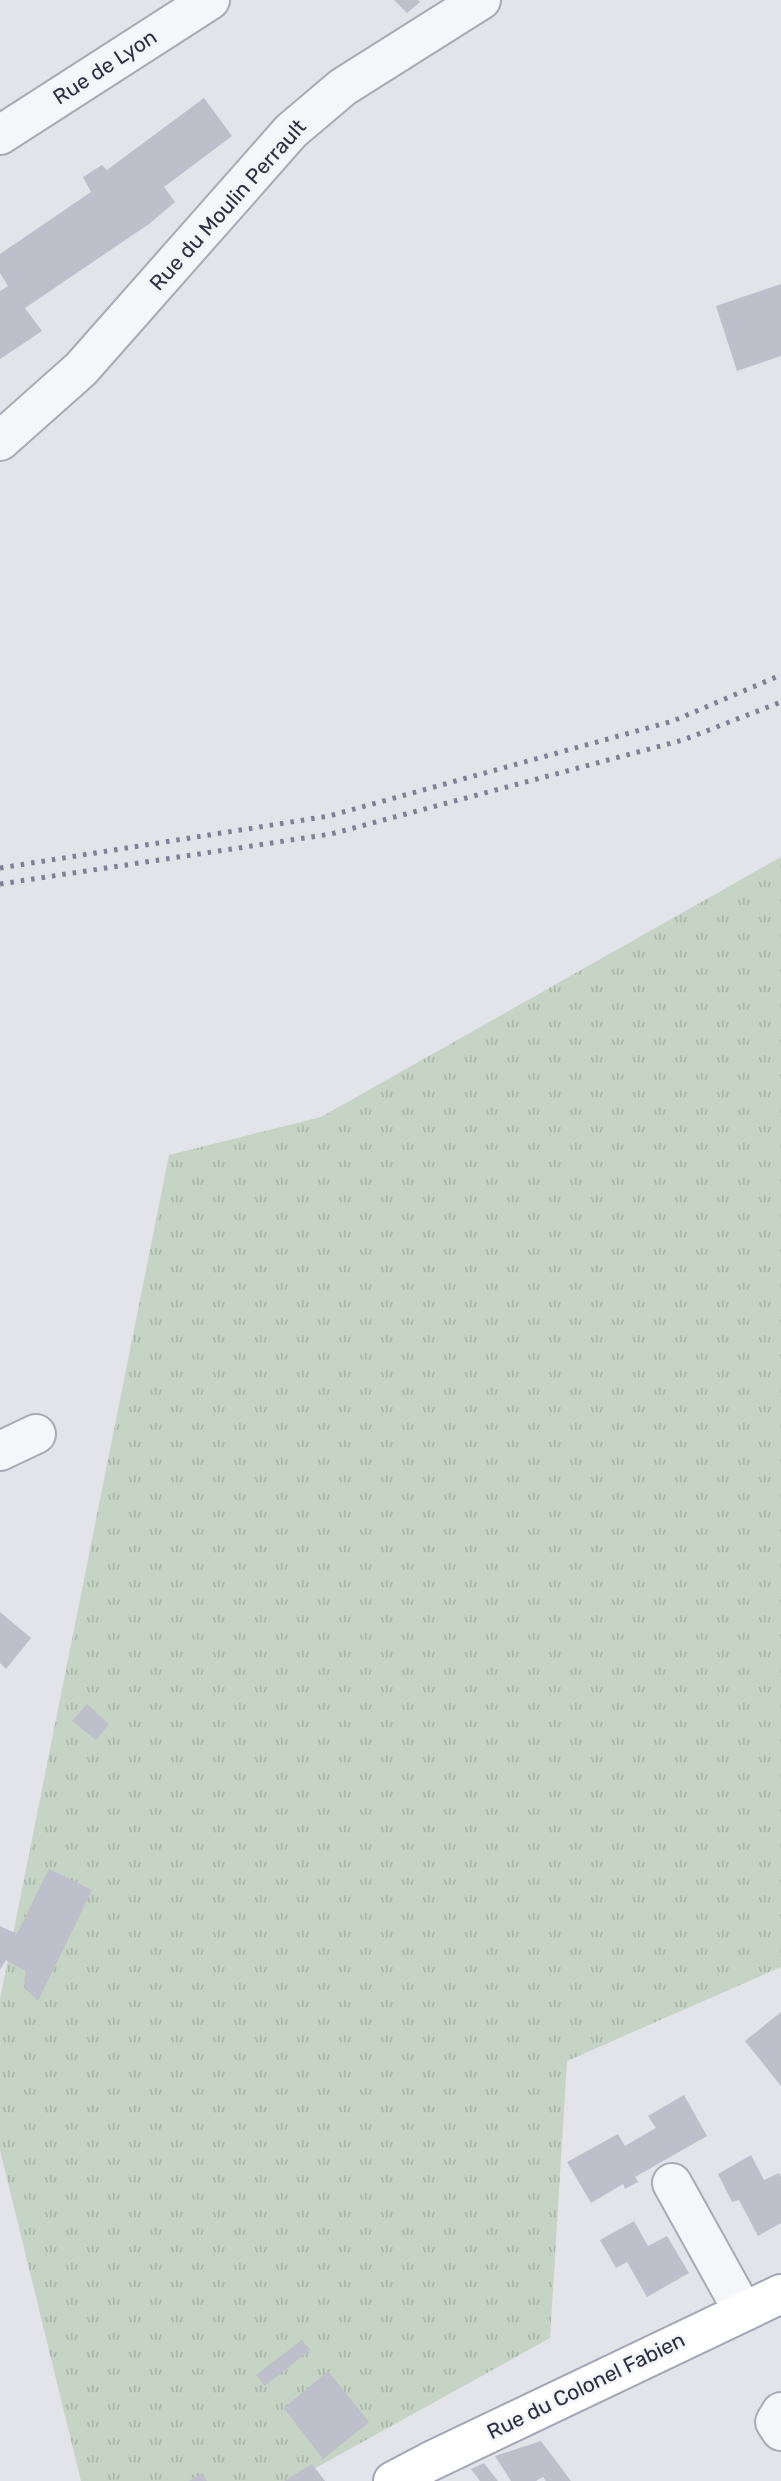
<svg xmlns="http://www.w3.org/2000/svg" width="781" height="2481" viewBox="0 0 781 2481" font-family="Rubik,sans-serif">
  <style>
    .grass { fill: url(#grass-tufts) }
    .building { fill: #bdbfca }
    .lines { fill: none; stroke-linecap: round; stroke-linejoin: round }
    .minor-casing { stroke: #a8aab4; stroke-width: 42 }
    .major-casing { stroke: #a3a6b6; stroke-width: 42 }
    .minor { stroke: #f5f6f9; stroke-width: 38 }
    .major { stroke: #fff; stroke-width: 38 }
    .rail { stroke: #7d8193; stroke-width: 5; stroke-dasharray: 3.5 7; stroke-linecap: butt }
    .labels { text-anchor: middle; stroke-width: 5; stroke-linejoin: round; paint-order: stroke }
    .street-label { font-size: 21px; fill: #2b2f42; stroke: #f2f4f8 }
  </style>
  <defs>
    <pattern id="grass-tufts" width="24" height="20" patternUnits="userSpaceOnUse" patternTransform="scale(1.75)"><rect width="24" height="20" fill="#c5d4c4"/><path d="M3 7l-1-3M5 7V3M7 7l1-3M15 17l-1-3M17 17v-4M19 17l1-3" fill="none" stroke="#a9b6aa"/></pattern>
  </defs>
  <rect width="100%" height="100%" fill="#e3e4ea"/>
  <path class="grass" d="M 781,857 L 781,1967 L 567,2061 L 550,2338 L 292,2481 L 81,2481 L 0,2150 L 0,1999 L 169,1155 L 321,1117 Z"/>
  <path class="building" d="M 394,0 L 418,0 L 420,2 L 407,13 Z
    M 204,98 L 232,136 L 164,187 L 175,202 L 149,224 L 25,308 L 42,331 L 0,359 L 0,291 L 8,286 L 0,273 L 0,254 L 91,192 L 83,177 L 102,165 L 107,170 Z
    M 781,284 L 781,356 L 737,371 L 716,306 Z
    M 0,1612 L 31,1638 L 6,1669 L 0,1663 Z
    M 87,1704 L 109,1724 L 96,1740 L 72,1721 Z
    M 49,1869 L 92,1890 L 38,2001 L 26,1989 L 24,1980 L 26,1971 L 6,1960 L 0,1970 L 0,1926 L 17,1934 Z
    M 781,2012 L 781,2086 L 745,2041 Z
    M 684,2095 L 707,2136 L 635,2177 L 638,2182 L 625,2189 L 623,2184 L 591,2203 L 567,2162 L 618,2134 L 625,2146 L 640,2137 L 656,2128 L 648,2116 Z
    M 751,2155 L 764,2180 L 779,2173 L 781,2177 L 781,2223 L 758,2236 L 739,2200 L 732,2202 L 718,2174 Z
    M 634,2221 L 648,2246 L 667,2236 L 689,2273 L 647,2297 L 627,2262 L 616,2268 L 600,2240 Z
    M 302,2340 L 310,2350 L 265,2386 L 256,2375 Z
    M 328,2371 L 369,2422 L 323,2459 L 284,2408 Z
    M 541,2441 L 571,2481 L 546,2481 L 543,2477 L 536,2481 L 511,2481 L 495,2456 Z
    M 484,2463 L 498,2481 L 480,2481 L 471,2469 Z
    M 312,2464 L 325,2481 L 284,2481 Z
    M 202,2473 L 207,2481 L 189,2481 Z"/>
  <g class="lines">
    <defs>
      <path id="minor" d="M 0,135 L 210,0
        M 0,441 L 81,369 L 291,131 L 343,87 L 481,0
        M 0,1451 L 36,1434
        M 672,2183 L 743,2311
        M 781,2412 L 775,2422 L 781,2431"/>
      <path id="major" d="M 393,2481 L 431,2461 L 781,2294"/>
    </defs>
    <use href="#minor" class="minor-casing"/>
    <use href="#major" class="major-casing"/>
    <use href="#minor" class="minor"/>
    <use href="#major" class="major"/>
    <path class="rail" d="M 0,868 L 329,816 L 673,721 L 781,675
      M 0,884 L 331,834 L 683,740 L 781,702"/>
  </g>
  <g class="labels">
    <g class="street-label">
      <text transform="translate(105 67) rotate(-33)" y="7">Rue de Lyon</text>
      <text transform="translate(228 205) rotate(-48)" y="7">Rue du Moulin Perrault</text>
      <text transform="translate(586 2386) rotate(-26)" y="7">Rue du Colonel Fabien</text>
    </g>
  </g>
</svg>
